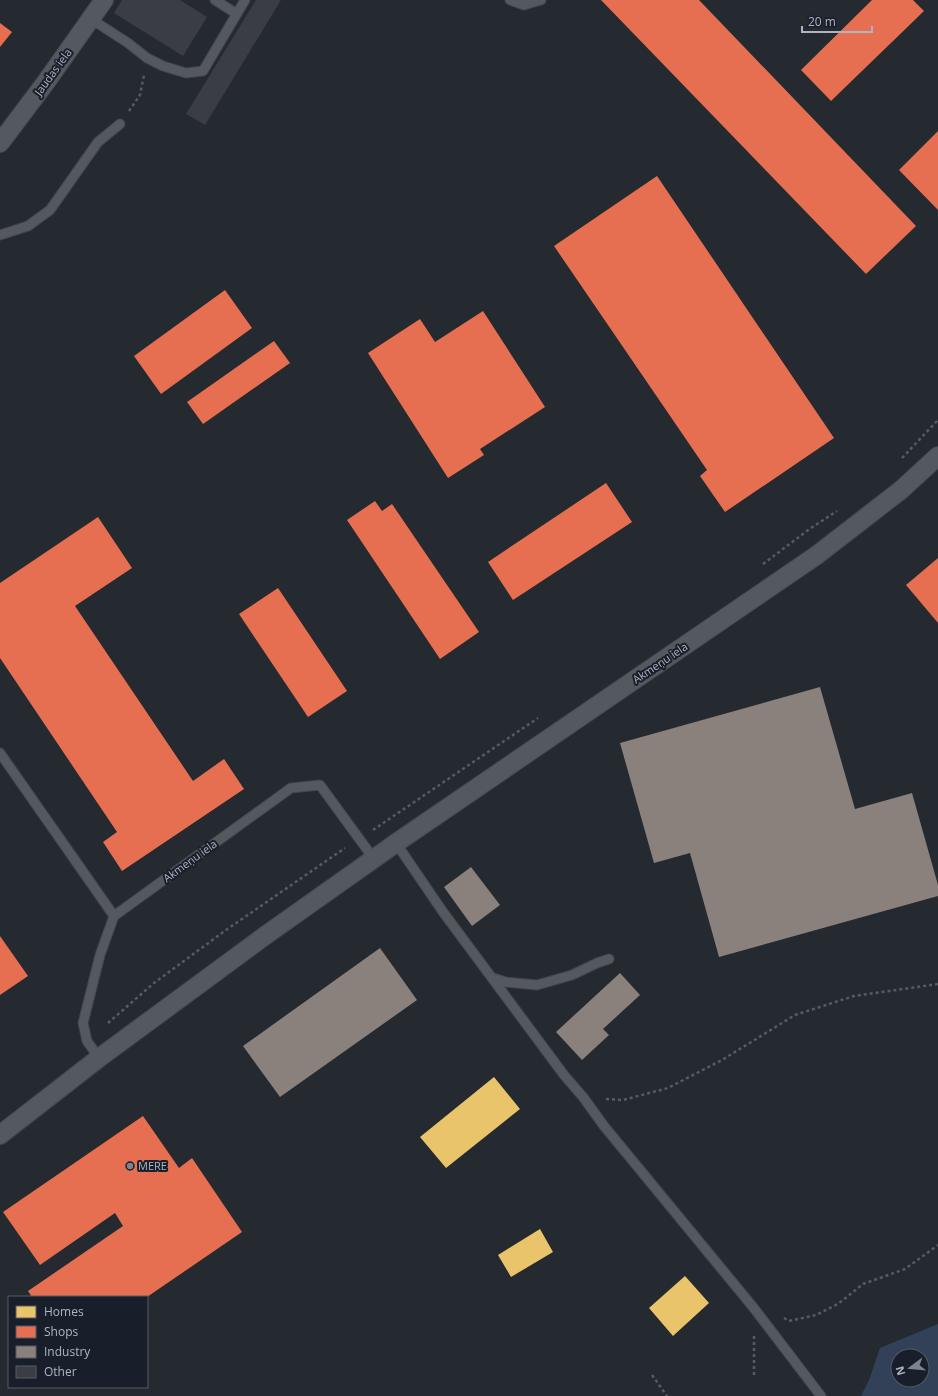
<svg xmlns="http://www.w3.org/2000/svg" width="938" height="1396" viewBox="0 0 938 1396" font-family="'Open Sans',sans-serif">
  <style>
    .water { fill: #334158; fill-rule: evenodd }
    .homes { fill: #e9c46a }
    .shops { fill: #e76f51 }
    .industry { fill: #8a817c }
    .building { fill: #3a3e44 }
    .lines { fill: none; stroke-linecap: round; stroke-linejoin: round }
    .lane-casing { stroke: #42454b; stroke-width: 11 }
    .street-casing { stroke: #42454b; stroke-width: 20 }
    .path { stroke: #575c62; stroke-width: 2.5; stroke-dasharray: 3 3; stroke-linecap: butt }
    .lane { stroke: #54585f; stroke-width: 9 }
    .street { stroke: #54585f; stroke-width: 18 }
    .poi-dot { fill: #7d8390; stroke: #191f2a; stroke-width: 1.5 }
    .labels { text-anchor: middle; stroke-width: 4; stroke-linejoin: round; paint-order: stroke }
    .street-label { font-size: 11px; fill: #adb4c3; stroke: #191f2a }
    .poi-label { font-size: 11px; fill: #adb4c3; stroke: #191f2a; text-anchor: start }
  </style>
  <rect width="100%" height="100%" fill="#252930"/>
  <path class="water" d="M 938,1324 L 938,1396 L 861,1396 L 869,1380 L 880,1348 ZM 898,1356 L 922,1356 L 922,1380 L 898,1380 Z"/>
  <path class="homes" d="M 494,1077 L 520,1109 L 446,1168 L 420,1137 Z
    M 540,1229 L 553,1252 L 511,1277 L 498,1255 Z
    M 685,1276 L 709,1303 L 673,1336 L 649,1308 Z"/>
  <path class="shops" d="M 601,0 L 699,0 L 916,226 L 866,274 Z
    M 872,0 L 913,0 L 924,11 L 831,101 L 801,70 Z
    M 0,23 L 12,32 L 0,47 Z
    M 938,131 L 938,210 L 899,170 Z
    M 657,176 L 834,438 L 725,512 L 700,476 L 707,470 L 554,246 Z
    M 225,290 L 252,328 L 161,394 L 134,356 Z
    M 483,311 L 545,407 L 480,449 L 484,455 L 448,478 L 368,353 L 420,319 L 435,342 Z
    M 274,341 L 290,363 L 203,424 L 187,402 Z
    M 606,483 L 632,522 L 513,600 L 488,562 Z
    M 375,501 L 382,511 L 392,504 L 479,632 L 440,659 L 347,520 Z
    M 98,517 L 132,568 L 75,606 L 193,781 L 224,759 L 244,789 L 122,871 L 103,842 L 117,832 L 0,658 L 0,583 Z
    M 938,558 L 938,623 L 906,585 Z
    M 278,588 L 347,691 L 308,717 L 239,614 Z
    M 0,936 L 28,976 L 0,995 Z
    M 143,1116 L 179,1168 L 192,1158 L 242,1232 L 147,1297 L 32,1297 L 28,1291 L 123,1226 L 115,1213 L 40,1265 L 3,1212 Z"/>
  <path class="industry" d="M 820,687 L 855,809 L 912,793 L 938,885 L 938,896 L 719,957 L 690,853 L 654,863 L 620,743 Z
    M 471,867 L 500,905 L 472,926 L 444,887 Z
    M 380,948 L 417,1000 L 280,1097 L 243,1046 Z
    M 620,973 L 640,995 L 603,1029 L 609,1035 L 582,1060 L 556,1032 Z"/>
  <path class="building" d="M 122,0 L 180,0 L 207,17 L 183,56 L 114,13 Z
    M 256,0 L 281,0 L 205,125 L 186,114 Z"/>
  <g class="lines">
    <defs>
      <path id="lane" d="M 215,0 L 237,14
        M 510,0 L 524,5 L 541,0
        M 91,19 L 128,43 L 147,58 L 163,66 L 186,73 L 203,71 L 245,0
        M 0,235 L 28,226 L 50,210 L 98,142 L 120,124
        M 0,753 L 114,916
        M 396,843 L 443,912 L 564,1075 L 583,1097 L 604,1126 L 753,1307 L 821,1396
        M 493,978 L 506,982 L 537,985 L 572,975 L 597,963 L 609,959
        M 99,1058 L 87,1041 L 83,1023 L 100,955 L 114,916 L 291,788 L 320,785 L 374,859"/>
      <path id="street" d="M 0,143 L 46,82 L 104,0
        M 0,1135 L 99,1058 L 266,935 L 396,843 L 817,555 L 901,490 L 938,456"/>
    </defs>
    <use href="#lane" class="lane-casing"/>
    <use href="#street" class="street-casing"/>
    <path class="path" d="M 129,111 L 140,95 L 144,75
      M 902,458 L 938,420
      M 763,564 L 811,528 L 837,511
      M 373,830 L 538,718
      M 108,1023 L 154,983 L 226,930 L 345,848
      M 606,1099 L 623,1100 L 668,1088 L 722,1060 L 795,1015 L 854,996 L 938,984
      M 784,1318 L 789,1321 L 816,1315 L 838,1304 L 863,1284 L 905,1269 L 938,1245
      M 754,1336 L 754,1376
      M 652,1375 L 667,1396"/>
    <use href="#lane" class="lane"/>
    <use href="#street" class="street"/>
  </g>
  <circle class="poi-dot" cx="130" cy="1166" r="4"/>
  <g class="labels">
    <g class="street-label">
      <text transform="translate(53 72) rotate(-54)" y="4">Jaudas iela</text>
      <text transform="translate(660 663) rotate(-34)" y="4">Akmeņu iela</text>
      <text transform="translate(190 861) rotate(-36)" y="4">Akmeņu iela</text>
    </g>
    <g class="poi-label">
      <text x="138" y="1170">MERE</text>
    </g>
  </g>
  <rect x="8" y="1296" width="140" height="92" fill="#191f2a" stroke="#545b67"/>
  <rect x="16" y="1306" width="20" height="12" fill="#e9c46a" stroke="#545b67"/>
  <text x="44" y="1316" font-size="12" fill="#adb4c3">Homes</text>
  <rect x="16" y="1326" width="20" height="12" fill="#e76f51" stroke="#545b67"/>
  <text x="44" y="1336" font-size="12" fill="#adb4c3">Shops</text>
  <rect x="16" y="1346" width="20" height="12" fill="#8a817c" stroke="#545b67"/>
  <text x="44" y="1356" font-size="12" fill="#adb4c3">Industry</text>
  <rect x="16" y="1366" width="20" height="12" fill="#3a3e44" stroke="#545b67"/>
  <text x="44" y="1376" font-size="12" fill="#adb4c3">Other</text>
  <g transform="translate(910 1368) rotate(254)"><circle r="19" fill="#191f2a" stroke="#545b67"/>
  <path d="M0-3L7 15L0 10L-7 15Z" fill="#7d8390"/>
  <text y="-6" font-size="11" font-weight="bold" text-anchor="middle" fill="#adb4c3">N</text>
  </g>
  <path d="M802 26v6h70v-6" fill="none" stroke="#adb4c3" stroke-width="2"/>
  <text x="808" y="26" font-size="12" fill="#adb4c3" stroke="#191f2a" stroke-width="3" paint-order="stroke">20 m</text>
</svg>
